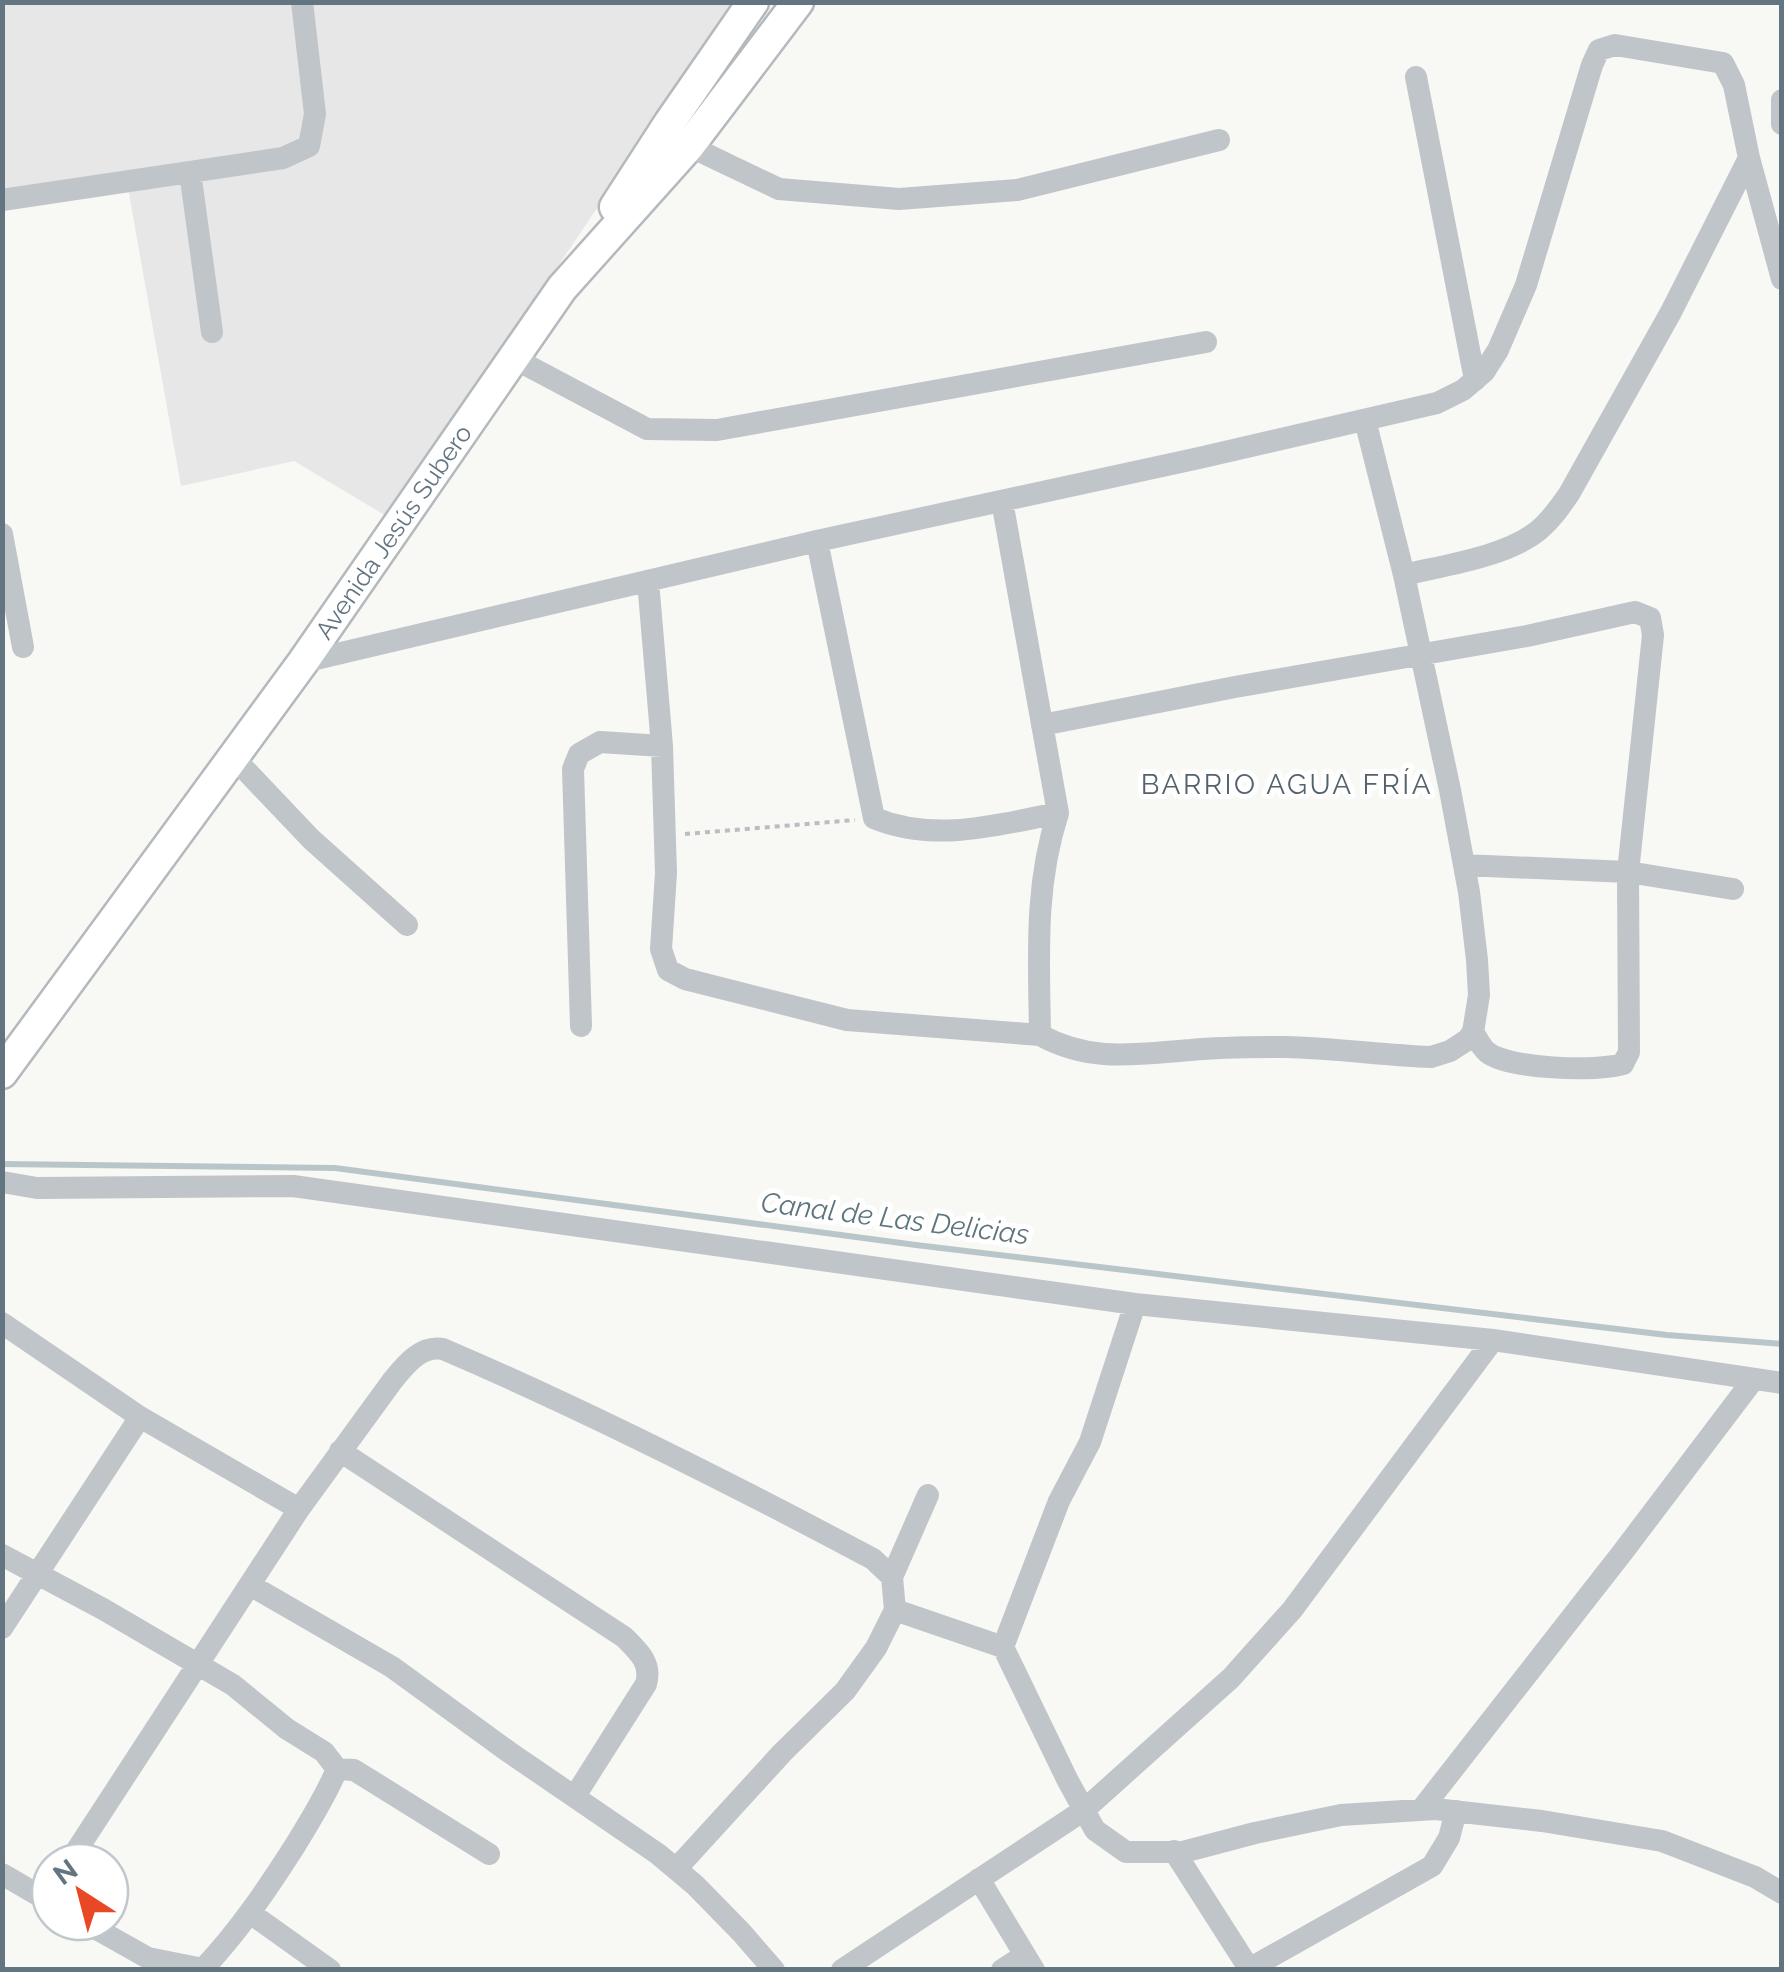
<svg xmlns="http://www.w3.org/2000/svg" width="1784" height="1972" viewBox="0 0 1784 1972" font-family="Raleway,sans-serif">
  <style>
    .built { fill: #e6e7e6 }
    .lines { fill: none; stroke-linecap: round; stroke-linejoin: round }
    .stream { stroke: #b8c6c9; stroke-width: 6 }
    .major-casing { stroke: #b4b9bd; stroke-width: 35 }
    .path { stroke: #babec0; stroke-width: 4; stroke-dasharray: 5 5; stroke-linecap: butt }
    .minor { stroke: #c0c5c9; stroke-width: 22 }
    .major { stroke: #fff; stroke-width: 30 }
    .labels { text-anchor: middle; stroke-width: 10; stroke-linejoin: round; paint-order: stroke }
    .street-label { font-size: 25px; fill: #627581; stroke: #fff }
    .neighbourhood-label { font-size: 28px; letter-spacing: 2.5px; fill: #54626c; stroke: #fff }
    .water-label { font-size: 28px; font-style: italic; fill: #5d757c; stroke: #fff }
  </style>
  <rect width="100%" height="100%" fill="#f8f8f5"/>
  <path class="built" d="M 3,3 L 736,3 L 388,517 L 294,461 L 181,486 L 125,171 L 3,190 Z"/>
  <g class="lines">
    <path class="stream" d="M 2,1164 L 335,1168 L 916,1245 L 1667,1335 L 1782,1344"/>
    <defs>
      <g id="major">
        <path d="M 615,207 L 670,122 L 753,2"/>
        <path id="s1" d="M 2,1073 L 303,662 L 562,288 L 689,146 L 798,2"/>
      </g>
    </defs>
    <use href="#major" class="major-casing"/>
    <path class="path" d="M 685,834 L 855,820"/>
    <path class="minor" d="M 1416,77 L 1475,380
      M 1782,100 L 1782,124
      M 689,146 L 779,189 L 899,199 L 1017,190 L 1219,140
      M 190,172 L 212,332
      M 2,200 L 283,158 L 309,146 L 315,114 L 302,2
      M 513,358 L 647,429 L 717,430 L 1206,342
      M 1002,501 L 1058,813 C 1034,887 1039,958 1040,1035
      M 2,534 L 23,647
      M 817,541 L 874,818 C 934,843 997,825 1058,813
      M 1404,575 C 1445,565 1506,557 1539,530 C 1551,520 1560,507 1569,494 L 1671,312 L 1749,158
      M 648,581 L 662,746 L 666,873 L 661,949 L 668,970 L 685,979 L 847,1020 L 1040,1035 C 1091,1063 1136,1054 1191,1050 C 1222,1047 1253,1047 1284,1047 C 1333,1048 1382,1055 1431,1057 L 1450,1051 L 1467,1040 L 1473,1032 L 1479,995 L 1477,960 L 1469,892 L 1450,790 L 1404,575 L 1365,420
      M 303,662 L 817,541 L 1199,458 L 1437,403 L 1463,390 L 1484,372 L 1498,350 L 1526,285 L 1592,65 L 1599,50 L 1615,45 L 1723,63 L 1734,85 L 1749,158 L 1782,279
      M 1042,725 L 1235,687 L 1527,636 L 1635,612 L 1650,618 L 1653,635 L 1628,872 L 1629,1052 L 1623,1064 C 1598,1072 1507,1069 1487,1052 C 1481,1047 1477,1038 1473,1032
      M 233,757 L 311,839 L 407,925
      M 1464,865 L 1628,872 L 1733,889
      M 581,1026 L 573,769 L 579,754 L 600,742 L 662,746
      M 2,1182 L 37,1188 L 293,1186 L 1135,1304 L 1493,1340 L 1782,1383
      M 1135,1304 L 1090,1442 L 1059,1501 L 1003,1647 L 1068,1781 L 1095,1830 L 1126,1852 L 1183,1852 L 1255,1833 L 1341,1815 L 1435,1809 L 1542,1821 L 1662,1841 L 1755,1877 L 1782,1893
      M 2,1323 L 140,1417 L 299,1509
      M 340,1451 L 624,1637 C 639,1652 652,1663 646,1684 L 575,1796
      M 2,1555 L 103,1609 L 233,1685 L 287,1729 L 324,1752 L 337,1769 L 354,1770 L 489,1854
      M 250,1585 L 392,1667 L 509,1752 L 658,1854 L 695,1885 L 741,1932 L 774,1970
      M 895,1610 L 1003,1647
      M 2,1628 L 140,1417
      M 1421,1810 L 1622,1553 L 1753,1380
      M 1174,1851 L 1250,1970
      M 69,1862 L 299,1509 L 393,1380 C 406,1364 421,1345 443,1349 C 590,1412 732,1484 873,1559 L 892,1577
      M 676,1869 L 782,1753 L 845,1691 L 876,1648 L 895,1610 L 892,1577 L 928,1495
      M 2,1874 L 50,1902
      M 979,1879 L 1034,1970
      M 250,1913 L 330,1970
      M 84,1922 L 148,1958 L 203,1969 C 239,1931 268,1888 296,1844 C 311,1819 326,1796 337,1769
      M 842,1970 L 1084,1810 L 1231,1678 L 1292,1610 L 1493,1340
      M 1002,1970 L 1025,1955
      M 1247,1970 L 1432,1866 L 1449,1838 L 1456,1811"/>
    <use href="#major" class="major"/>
  </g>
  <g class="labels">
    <g class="street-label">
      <text dy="9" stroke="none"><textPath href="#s1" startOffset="668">Avenida Jesús Subero</textPath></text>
    </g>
    <g class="neighbourhood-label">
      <text x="1287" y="794">BARRIO AGUA FRÍA</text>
    </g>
    <g class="water-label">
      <text transform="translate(895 1218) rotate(7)" y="10">Canal de Las Delicias</text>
    </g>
  </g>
  <rect width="1784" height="1972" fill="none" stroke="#627581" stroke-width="10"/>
  <g transform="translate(80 1892) rotate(324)"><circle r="48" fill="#ffffff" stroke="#c0c8cd" stroke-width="2.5"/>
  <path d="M0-8L18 38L0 25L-18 38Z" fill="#e94824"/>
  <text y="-15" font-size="28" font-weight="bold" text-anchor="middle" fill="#627581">N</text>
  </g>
</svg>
